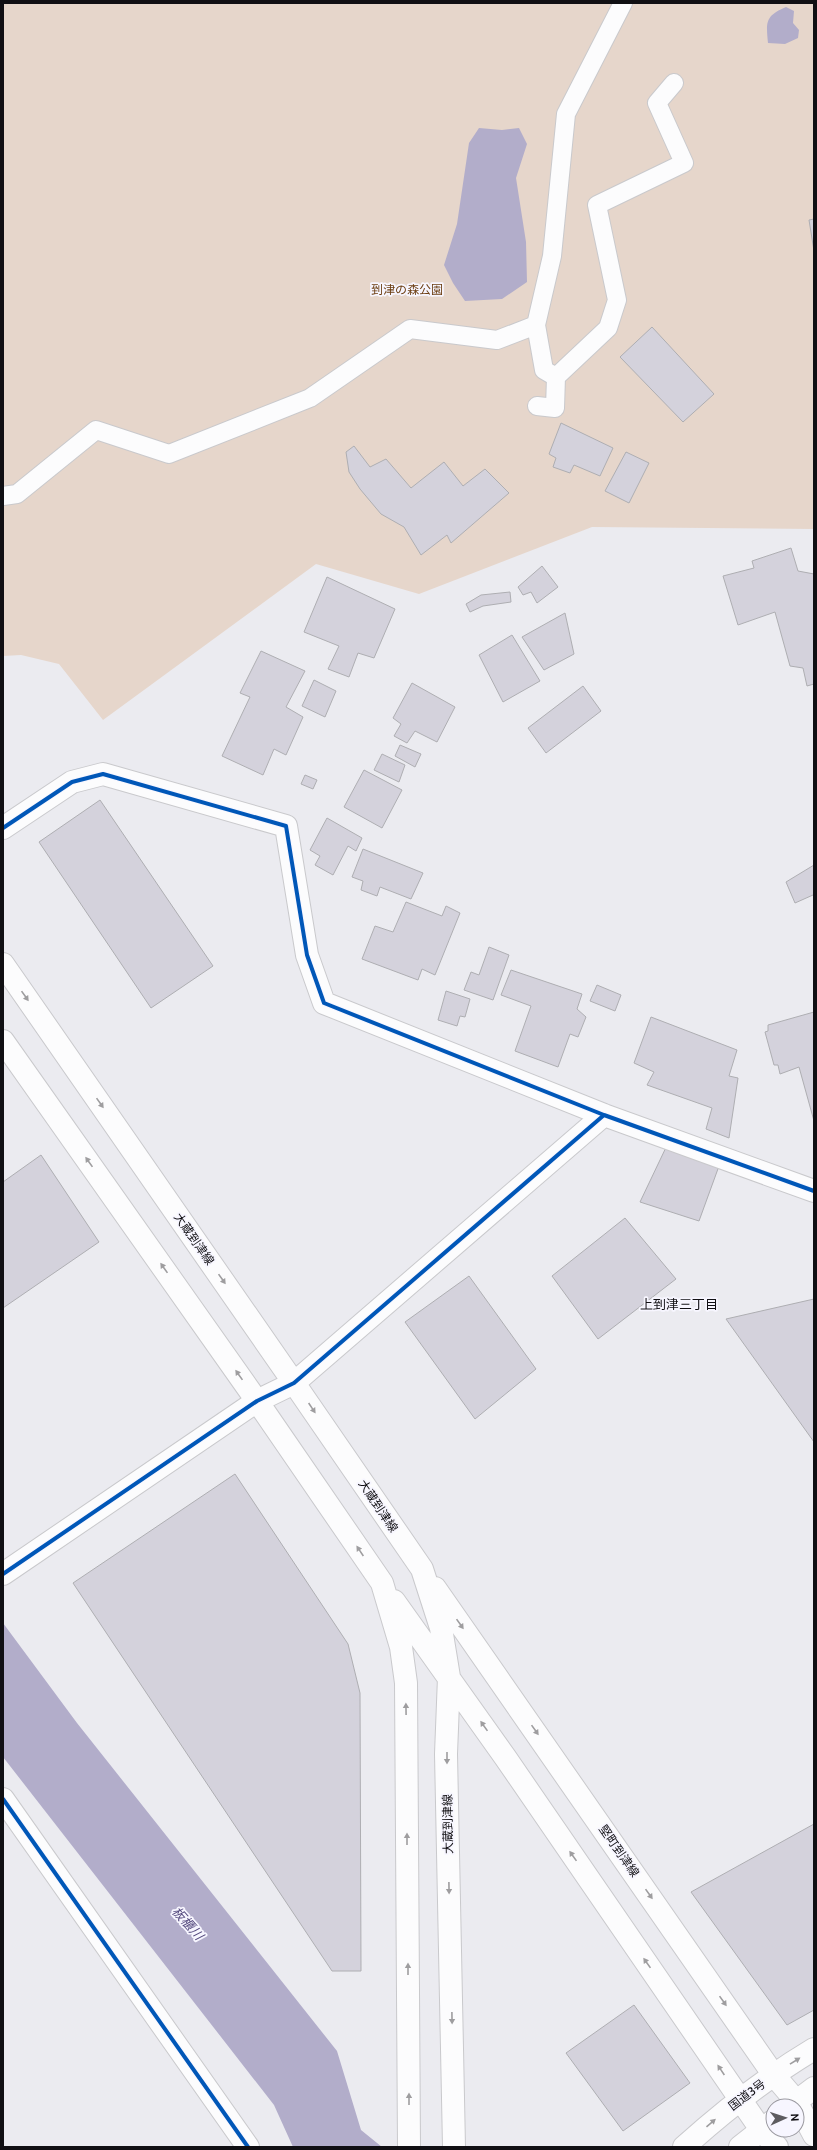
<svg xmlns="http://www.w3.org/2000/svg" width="817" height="2150" viewBox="0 0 817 2150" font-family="Cabin,'Noto Sans JP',sans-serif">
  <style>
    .green { fill: #e6d6cb }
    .water { fill: #b2adca }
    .building { fill: #d4d2dc; stroke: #aeaeb2 }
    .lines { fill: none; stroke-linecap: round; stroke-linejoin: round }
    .lane-casing { stroke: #c9c9cc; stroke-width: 20 }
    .street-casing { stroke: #c9c9cc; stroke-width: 24 }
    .secondary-casing { stroke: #c9c9cc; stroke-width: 24 }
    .highway-casing { stroke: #c9c9cc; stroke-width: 24 }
    .lane { stroke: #fcfcfd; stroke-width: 18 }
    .street { stroke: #fcfcfd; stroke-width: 22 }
    .secondary { stroke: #fcfcfd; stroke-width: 22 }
    .highway { stroke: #fcfcfd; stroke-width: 22 }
    .cycleway-casing { stroke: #f7f6ff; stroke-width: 6 }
    .cycleway { stroke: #0057b8; stroke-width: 4 }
    .oneway { fill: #9e9d9f }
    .labels { text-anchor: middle; stroke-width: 3.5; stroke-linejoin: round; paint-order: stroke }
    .park-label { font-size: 12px; fill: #6c3e12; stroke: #f7f6ff }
    .street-label { font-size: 12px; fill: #100f13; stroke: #f7f6ff }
    .neighbourhood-label { font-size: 13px; fill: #100f13; stroke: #f7f6ff }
    .water-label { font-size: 13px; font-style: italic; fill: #54497e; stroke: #f7f6ff }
  </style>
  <rect width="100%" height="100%" fill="#ebebf0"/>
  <path class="green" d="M 3,3 L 814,3 L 814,529 L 592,527 L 419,594 L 316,564 L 103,720 L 59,664 L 21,655 L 3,656 Z"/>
  <path class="water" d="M 786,7 L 794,11 L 793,23 L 799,30 L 798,38 L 785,44 L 768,43 C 766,22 765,16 786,7 Z
    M 479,128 L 502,130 L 519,128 L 527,144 L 516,178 L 526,242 L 527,282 L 502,299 L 465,301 L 453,283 L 444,265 L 457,224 L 469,143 Z
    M 3,1623 L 77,1723 L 337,2051 L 361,2130 L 382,2147 L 293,2147 L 274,2105 L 3,1757 Z"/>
  <path class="building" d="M 814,219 L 814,251 L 809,220 Z
    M 652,327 L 714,394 L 683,422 L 620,357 Z
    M 561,423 L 613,448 L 600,476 L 574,465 L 570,473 L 553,467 L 556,458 L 549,454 Z
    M 354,446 L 370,467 L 386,459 L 411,488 L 444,462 L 463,486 L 485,469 L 509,493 L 451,543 L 447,535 L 421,555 L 404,527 L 381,514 L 360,489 L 349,472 L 346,452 Z
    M 626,452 L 649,463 L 629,503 L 605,491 Z
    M 791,548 L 798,571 L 814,574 L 814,684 L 807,686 L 803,668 L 790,666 L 775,612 L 738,625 L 723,576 L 754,568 L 752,561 Z
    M 542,566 L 558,587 L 537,603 L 531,592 L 523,595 L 518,587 Z
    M 327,577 L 395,609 L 374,658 L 358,653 L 349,677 L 328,669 L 339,646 L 304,632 Z
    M 510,592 L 511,602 L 483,606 L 470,612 L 466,604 L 481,595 Z
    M 565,613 L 574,654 L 544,670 L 522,637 Z
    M 512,635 L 540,681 L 503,702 L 479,655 Z
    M 261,651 L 305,671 L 286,707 L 303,717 L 286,755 L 274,749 L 263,775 L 222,756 L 250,697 L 240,693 Z
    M 314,680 L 336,691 L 325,717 L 302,706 Z
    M 412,683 L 455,707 L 437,742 L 415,731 L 407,743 L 394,736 L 401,724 L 393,718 Z
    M 583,686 L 601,711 L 546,753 L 528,728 Z
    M 400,745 L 421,754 L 415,767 L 395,756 Z
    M 382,754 L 405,765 L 399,782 L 374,770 Z
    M 364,770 L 402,790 L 382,828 L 344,807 Z
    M 305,775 L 317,780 L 313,789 L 301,784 Z
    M 100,800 L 213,966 L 151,1008 L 39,842 Z
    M 327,818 L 362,838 L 356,851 L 348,846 L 333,875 L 315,865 L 320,856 L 310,850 Z
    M 363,849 L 423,873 L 411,899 L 380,887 L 377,896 L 361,890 L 363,881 L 352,877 Z
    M 814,865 L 814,896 L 813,895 L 795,903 L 786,882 Z
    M 406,902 L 442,916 L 446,906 L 460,913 L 435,975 L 422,969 L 418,980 L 362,959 L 375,926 L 393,932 Z
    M 489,947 L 509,955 L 493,1000 L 464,990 L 471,972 L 479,975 Z
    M 511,970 L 582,994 L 577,1009 L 586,1017 L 578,1037 L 570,1034 L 558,1067 L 515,1051 L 531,1006 L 501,995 Z
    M 597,985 L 621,995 L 615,1011 L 590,1001 Z
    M 446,991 L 470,999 L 465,1017 L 460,1016 L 457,1026 L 438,1020 Z
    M 814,1012 L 814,1121 L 799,1067 L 780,1074 L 778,1065 L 774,1065 L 765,1032 L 768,1031 L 768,1025 Z
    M 651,1017 L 737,1050 L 729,1076 L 738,1078 L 729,1138 L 706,1129 L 712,1108 L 647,1085 L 654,1072 L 634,1063 Z
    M 670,1139 L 719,1166 L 699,1221 L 640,1202 Z
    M 41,1155 L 99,1242 L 3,1308 L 3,1182 Z
    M 625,1218 L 676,1279 L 598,1339 L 552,1276 Z
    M 469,1276 L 536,1369 L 475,1419 L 405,1322 Z
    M 814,1299 L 814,1442 L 726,1319 Z
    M 235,1474 L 348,1644 L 360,1693 L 361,1971 L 332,1971 L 73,1583 Z
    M 814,1824 L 814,2010 L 787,2025 L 691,1892 Z
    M 634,2005 L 690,2083 L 623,2131 L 566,2053 Z"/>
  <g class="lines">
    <defs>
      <path id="lane" d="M 536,325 L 544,370 L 556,377 L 608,328 L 617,300 L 597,205 L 684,163 L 657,103 L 674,83
        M 537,406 L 555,408 L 556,377
        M 3,496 L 17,494 L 96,430 L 169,454 L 310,398 L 410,329 L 497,340 L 536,325 L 552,256 L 566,114 L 623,3"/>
      <path id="street" d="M 3,828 L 72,782 L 103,774 L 286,826 L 307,955 L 324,1003 L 604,1115 L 814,1191
        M 3,1574 L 257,1401 L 294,1383 L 604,1115
        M 3,1799 L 248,2147"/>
      <path id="secondary" d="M 3,964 L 294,1383 L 422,1569 L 441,1628 L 449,1677 L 446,1754 L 454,2147
        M 3,1041 L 257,1401 L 382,1583 L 401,1647 L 406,1683 L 409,2147
        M 435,1588 L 773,2074 L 796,2101 L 814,2135
        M 394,1601 L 505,1757 L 762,2131 L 777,2147"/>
      <path id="highway" d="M 790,2106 L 814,2088
        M 684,2147 C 725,2110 767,2077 814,2049
        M 740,2147 L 773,2121"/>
    </defs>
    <use href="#lane" class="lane-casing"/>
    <use href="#street" class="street-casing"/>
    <use href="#secondary" class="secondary-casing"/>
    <use href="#highway" class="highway-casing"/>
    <use href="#lane" class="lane"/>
    <use href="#street" class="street"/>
    <use href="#secondary" class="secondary"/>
    <use href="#highway" class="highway"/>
    <defs>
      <path id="cycleway" d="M 3,828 L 72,782 L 103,774 L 286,826 L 307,955 L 324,1003 L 604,1115 L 814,1191
        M 3,1574 L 257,1401 L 294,1383 L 604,1115
        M 3,1799 L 248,2147"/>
    </defs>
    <use href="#cycleway" class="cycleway-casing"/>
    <use href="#cycleway" class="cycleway"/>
  </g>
  <defs><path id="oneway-solid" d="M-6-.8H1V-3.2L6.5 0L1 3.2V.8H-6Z"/></defs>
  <g class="oneway">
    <use href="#oneway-solid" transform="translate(25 996) rotate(55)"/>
    <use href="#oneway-solid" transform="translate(100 1103) rotate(55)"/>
    <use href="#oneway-solid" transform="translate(89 1162) rotate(-125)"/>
    <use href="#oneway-solid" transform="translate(164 1268) rotate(-125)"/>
    <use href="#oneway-solid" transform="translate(222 1279) rotate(55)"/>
    <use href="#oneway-solid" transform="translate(239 1375) rotate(-125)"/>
    <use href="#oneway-solid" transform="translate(312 1408) rotate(56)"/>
    <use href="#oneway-solid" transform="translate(360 1551) rotate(-124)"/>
    <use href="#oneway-solid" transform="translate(460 1624) rotate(55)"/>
    <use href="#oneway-solid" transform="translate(406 1709) rotate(-91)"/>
    <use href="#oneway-solid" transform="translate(484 1726) rotate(-125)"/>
    <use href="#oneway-solid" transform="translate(535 1730) rotate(55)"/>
    <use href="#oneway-solid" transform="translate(447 1758) rotate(90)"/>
    <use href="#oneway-solid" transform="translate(407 1839) rotate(-90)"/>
    <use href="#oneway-solid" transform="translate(573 1856) rotate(-125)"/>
    <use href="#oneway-solid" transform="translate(449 1888) rotate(89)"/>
    <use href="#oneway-solid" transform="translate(649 1894) rotate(55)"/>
    <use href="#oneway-solid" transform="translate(647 1963) rotate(-125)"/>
    <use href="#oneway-solid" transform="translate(408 1969) rotate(-90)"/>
    <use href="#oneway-solid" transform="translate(723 2001) rotate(55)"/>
    <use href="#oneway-solid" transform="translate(452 2018) rotate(89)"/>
    <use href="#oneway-solid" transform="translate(795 2061) rotate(-32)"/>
    <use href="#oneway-solid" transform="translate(721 2070) rotate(-124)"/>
    <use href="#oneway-solid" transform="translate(409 2099) rotate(-90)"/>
    <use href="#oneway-solid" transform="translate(711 2123) rotate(-41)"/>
  </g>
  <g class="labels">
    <g class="park-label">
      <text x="407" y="294">到津の森公園</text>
    </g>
    <g class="street-label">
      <text transform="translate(194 1239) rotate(55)" y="4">大蔵到津線</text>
      <text transform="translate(378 1506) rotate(56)" y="4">大蔵到津線</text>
      <text transform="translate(448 1824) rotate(-91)" y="4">大蔵到津線</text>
      <text transform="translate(619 1851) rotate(55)" y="4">堅町到津線</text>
      <text transform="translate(747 2095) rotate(-37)" y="4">国道3号</text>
    </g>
    <g class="neighbourhood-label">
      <text x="679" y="1309">上到津三丁目</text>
    </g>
    <g class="water-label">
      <text transform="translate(188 1923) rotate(48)" y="5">板櫃川</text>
    </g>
  </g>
  <rect width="817" height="2150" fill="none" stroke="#100f13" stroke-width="8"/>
  <g transform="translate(785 2118) rotate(87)"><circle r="19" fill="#f7f6ff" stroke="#9b9aa1"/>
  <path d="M0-3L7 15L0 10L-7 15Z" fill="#5d5c60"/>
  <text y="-6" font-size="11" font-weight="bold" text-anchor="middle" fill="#100f13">N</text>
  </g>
</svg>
